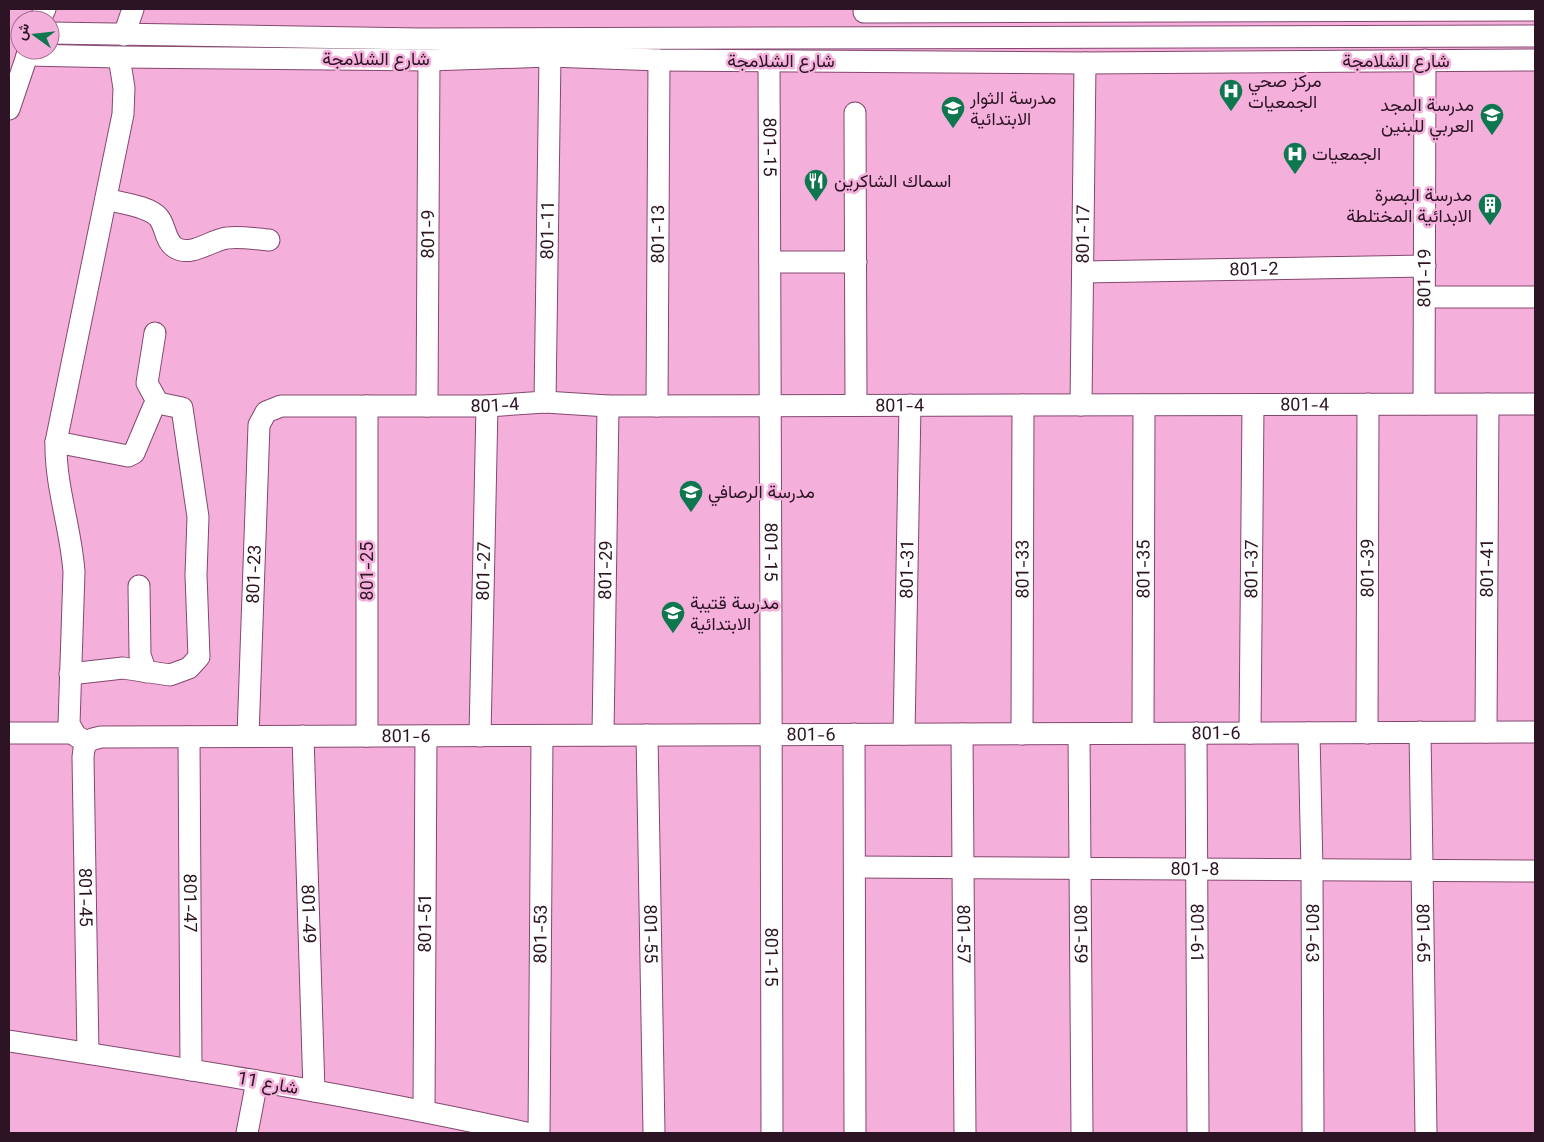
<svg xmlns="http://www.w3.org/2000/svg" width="1544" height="1142" viewBox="0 0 1544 1142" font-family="Georgia,Vazirmatn,serif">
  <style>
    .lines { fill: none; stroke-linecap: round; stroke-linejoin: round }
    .minor-casing { stroke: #844870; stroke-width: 23 }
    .minor { stroke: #fff; stroke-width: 21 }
    .labels { text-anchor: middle; stroke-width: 5; stroke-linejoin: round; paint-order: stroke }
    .street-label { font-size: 18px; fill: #2c1424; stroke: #f4b0db }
    .poi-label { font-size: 18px; fill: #2c1424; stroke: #f4b0db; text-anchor: start }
  </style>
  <rect width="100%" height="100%" fill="#f4b0db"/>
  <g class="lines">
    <defs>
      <g id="minor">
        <path d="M 864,12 L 1535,10"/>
        <path d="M 40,20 L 45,9"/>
        <path d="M 50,33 L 420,39 L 1535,36"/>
        <path d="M 124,35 L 133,9"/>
        <path d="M 27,55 L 119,57 L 429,60 L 550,56 L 659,60 L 1085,63 L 1535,60"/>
        <path id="s1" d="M 769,61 C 772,418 770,776 772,1133"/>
        <path d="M 9,109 L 29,50"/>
        <path d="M 855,113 L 856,405"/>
        <path d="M 106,199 C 120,203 150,206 159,218 C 166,227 165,242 176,248 C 192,257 211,240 227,238 C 240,236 256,239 269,240"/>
        <path d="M 770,262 L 856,262"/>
        <path id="s2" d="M 1083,272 L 1425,266"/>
        <path d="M 1425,297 L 1535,297"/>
        <path d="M 155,333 L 147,383 L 158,403"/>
        <path id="s3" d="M 545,402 L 550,56"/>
        <path id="s4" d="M 1424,404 L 1425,60"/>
        <path id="s5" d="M 1081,405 L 1085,63"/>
        <path d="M 367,406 L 367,736"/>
        <path id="s6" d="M 427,406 L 429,60"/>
        <path id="s7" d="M 657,406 L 659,60"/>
        <path d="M 56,442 L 128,456 L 134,453 L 153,408 L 158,403 L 182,408 L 198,517 L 196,575 L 199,657 L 189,668 L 170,675 L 123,668 L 70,674"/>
        <path d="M 139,586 L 140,655 L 146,672"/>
        <path id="s8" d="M 1420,732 L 1426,1133"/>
        <path id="s9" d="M 1486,732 L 1488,404"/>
        <path d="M 9,733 L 72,733"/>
        <path id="s10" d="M 1143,733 L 1144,405"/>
        <path id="s11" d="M 1196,733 L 1198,1133"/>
        <path id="s12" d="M 1250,733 L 1253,405"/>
        <path id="s13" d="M 1309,733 L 1312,870 L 1313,1133"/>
        <path id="s14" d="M 1367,733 L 1368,404"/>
        <path d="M 854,734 L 855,1133"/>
        <path id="s15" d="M 904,734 L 910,405"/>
        <path id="s16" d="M 962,734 L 965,1133"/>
        <path id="s17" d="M 1022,734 L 1023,405"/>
        <path id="s18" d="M 1079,734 L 1082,1133"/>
        <path id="s19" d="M 603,735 L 608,406"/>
        <path id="s20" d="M 647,735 L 654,1133"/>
        <path id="s21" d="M 248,736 L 259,425 L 266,412 L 281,406 L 487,406 L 545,402 L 608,406 L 1535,404"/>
        <path id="s22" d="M 303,736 L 314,1091"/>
        <path id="s23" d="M 480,736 L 487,406"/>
        <path id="s24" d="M 189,737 L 191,1070"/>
        <path id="s25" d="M 87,742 L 93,739 L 101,737 L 1535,732"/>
        <path d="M 87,742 L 76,736 L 69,724 L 74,572 C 71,528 55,486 56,442 L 123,114 L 124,88 L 119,57"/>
        <path id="s26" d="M 87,742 L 84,749 L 83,757 L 88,1053"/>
        <path id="s27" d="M 855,867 L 1535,871"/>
        <path d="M 9,1041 C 182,1068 355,1095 526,1133"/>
        <path id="s28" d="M 424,1111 L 426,736"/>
        <path d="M 247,1133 L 257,1081"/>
        <path id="s29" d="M 539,1133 L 542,736"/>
      </g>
    </defs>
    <use href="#minor" class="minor-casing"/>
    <use href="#minor" class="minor"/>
  </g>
  <defs>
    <symbol id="hospital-pin" viewBox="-11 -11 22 30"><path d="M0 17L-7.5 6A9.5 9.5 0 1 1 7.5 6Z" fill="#0f7750" stroke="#f4b0db"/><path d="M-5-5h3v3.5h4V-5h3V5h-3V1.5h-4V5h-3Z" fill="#fff"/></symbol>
    <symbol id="school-pin" viewBox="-11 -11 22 30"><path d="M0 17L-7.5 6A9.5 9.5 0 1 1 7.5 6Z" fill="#0f7750" stroke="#f4b0db"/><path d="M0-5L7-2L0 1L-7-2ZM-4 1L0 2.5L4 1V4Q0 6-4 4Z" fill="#fff"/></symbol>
    <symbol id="restaurant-pin" viewBox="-11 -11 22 30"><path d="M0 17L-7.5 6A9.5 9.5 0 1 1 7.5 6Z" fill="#0f7750" stroke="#f4b0db"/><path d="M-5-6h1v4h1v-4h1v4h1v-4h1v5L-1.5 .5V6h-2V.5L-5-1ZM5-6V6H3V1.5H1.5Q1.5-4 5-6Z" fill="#fff"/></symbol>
    <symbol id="building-pin" viewBox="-11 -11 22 30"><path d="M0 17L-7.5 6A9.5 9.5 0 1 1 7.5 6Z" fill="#0f7750" stroke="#f4b0db"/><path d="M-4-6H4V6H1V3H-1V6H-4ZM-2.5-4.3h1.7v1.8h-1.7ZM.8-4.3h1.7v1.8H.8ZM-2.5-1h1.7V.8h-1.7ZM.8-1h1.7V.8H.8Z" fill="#fff"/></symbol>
  </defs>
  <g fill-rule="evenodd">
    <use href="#hospital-pin" x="1217" y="77" width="28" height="38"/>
    <use href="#school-pin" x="939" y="94" width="28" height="38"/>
    <use href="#school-pin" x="1478" y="101" width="28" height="38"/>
    <use href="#hospital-pin" x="1281" y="140" width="28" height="38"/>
    <use href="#restaurant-pin" x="802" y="167" width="28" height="38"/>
    <use href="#building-pin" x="1476" y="191" width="28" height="38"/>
    <use href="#school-pin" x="677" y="478" width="28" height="38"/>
    <use href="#school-pin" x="659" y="599" width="28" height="38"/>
  </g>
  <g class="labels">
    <g class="street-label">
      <text x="376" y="65">شارع الشلامجة</text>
      <text x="781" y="67">شارع الشلامجة</text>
      <text x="1396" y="67">شارع الشلامجة</text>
      <text dy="6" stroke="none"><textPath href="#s1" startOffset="86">801-15</textPath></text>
      <text dy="6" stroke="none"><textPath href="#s3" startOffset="172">801-11</textPath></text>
      <text dy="6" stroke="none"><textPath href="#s6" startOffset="172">801-9</textPath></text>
      <text dy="6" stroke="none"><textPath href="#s7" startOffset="172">801-13</textPath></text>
      <text dy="6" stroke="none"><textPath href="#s5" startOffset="171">801-17</textPath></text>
      <text dy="6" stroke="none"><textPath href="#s2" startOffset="171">801-2</textPath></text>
      <text dy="6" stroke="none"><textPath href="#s4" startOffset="126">801-19</textPath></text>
      <text dy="6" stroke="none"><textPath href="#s21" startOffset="556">801-4</textPath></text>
      <text dy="6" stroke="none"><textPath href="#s21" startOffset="1366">801-4</textPath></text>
      <text dy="6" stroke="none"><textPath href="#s21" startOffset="961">801-4</textPath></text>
      <text dy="6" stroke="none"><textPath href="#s1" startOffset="491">801-15</textPath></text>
      <text dy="6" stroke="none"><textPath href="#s14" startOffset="165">801-39</textPath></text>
      <text dy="6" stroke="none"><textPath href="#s9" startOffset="164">801-41</textPath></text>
      <text dy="6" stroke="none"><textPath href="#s17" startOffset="165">801-33</textPath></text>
      <text dy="6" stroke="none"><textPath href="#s10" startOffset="164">801-35</textPath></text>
      <text dy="6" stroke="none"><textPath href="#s12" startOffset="164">801-37</textPath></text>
      <text dy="6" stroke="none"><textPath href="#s19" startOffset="165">801-29</textPath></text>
      <text dy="6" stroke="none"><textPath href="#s15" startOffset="165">801-31</textPath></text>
      <text transform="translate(367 571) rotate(-90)" y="6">801-25</text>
      <text dy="6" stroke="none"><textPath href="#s23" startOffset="165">801-27</textPath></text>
      <text dy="6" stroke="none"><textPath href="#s21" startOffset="162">801-23</textPath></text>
      <text dy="6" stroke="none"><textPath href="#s25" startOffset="1130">801-6</textPath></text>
      <text dy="6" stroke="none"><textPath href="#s25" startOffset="725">801-6</textPath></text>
      <text dy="6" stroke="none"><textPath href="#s25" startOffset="320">801-6</textPath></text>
      <text dy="6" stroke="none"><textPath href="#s27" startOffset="340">801-8</textPath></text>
      <text dy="6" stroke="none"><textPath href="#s26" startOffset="156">801-45</textPath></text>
      <text dy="6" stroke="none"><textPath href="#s24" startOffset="166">801-47</textPath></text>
      <text dy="6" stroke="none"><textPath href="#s22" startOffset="178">801-49</textPath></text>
      <text dy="6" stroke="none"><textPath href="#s28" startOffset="188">801-51</textPath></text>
      <text dy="6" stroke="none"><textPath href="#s18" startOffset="200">801-59</textPath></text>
      <text dy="6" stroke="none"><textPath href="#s11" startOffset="200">801-61</textPath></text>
      <text dy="6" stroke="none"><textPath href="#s13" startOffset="200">801-63</textPath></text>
      <text dy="6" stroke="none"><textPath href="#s8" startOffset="201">801-65</textPath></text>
      <text dy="6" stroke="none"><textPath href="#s29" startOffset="199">801-53</textPath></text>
      <text dy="6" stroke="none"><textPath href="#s20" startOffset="199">801-55</textPath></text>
      <text dy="6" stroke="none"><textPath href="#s16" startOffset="200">801-57</textPath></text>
      <text dy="6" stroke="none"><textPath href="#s1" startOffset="896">801-15</textPath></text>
      <text transform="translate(268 1083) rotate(10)" y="6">شارع 11</text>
    </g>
    <g class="poi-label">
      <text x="1248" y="87">مركز صحي<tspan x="1248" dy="21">الجمعيات</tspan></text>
      <text x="970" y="104">مدرسة الثوار<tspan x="970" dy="21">الابتدائية</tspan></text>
      <text x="1474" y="111" text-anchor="end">مدرسة المجد<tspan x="1474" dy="21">العربي للبنين</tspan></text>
      <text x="1312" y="160">الجمعيات</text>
      <text x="834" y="187">اسماك الشاكرين</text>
      <text x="1472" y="201" text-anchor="end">مدرسة البصرة<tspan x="1472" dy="21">الابدائية المختلطة</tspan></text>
      <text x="708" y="498">مدرسة الرصافي</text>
      <text x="690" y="609">مدرسة قتيبة<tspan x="690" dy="21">الابتدائية</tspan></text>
    </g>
  </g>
  <rect width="1544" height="1142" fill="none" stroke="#2c1424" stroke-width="20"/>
  <g transform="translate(35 35) rotate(285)"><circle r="24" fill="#f4b0db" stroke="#a47292"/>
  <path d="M0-4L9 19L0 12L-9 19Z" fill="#0f7750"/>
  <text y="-8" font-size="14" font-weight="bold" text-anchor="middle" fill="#2c1424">ش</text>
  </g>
</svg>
